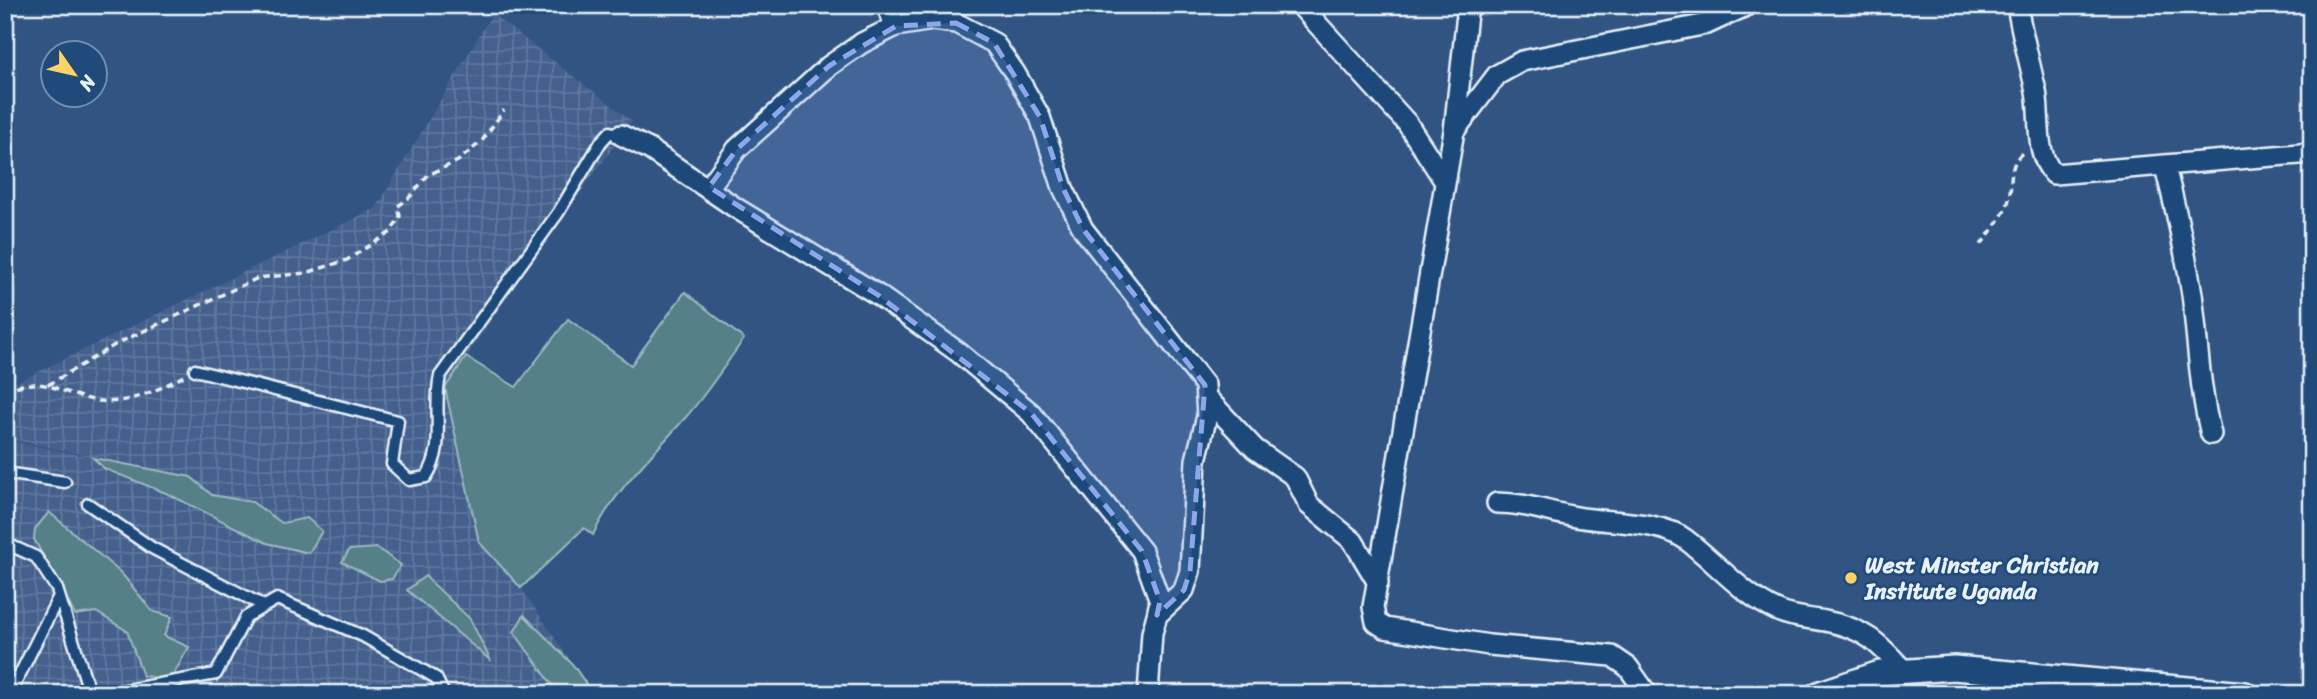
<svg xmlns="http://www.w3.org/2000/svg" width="2317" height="699" viewBox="0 0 2317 699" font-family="Sriracha,sans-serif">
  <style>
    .industrial { fill: url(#industrial-grid) }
    .grass { fill: #558087; stroke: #9eb8c0; stroke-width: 2 }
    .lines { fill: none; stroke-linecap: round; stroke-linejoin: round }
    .service-casing { stroke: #e8f1f8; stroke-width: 15 }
    .minor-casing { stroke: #e8f1f8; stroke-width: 24 }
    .tertiary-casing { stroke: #e8f1f8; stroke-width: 28 }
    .path { stroke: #e8f1f8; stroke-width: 3.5; stroke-dasharray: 7 5; stroke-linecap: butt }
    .service { stroke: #1f4a7a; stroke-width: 10 }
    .minor { stroke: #1f4a7a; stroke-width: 19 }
    .tertiary { stroke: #1f4a7a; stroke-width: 23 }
    .marked { fill: #8da8ea; fill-opacity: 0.2; stroke: #8da8ea; stroke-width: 5; stroke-dasharray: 14 9; stroke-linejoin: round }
    .poi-dot { fill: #ffd166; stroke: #1f4a7a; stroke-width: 2.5 }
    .labels { text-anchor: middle; stroke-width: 5; stroke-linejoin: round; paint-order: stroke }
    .poi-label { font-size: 23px; font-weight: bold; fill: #e8f1f8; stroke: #1f4a7a; text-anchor: start }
  </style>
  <defs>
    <pattern id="industrial-grid" width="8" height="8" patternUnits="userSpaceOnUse" patternTransform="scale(1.75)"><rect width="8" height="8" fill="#44608d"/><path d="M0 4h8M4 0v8" fill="none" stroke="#5f779e"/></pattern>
  </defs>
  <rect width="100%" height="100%" fill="#325483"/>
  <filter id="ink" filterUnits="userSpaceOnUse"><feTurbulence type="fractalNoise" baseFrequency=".0143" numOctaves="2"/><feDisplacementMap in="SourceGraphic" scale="14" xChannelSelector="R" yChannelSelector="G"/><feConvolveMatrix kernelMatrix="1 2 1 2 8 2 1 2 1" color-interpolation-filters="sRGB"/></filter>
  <g filter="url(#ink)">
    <path class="industrial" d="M 492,14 L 632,121 L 539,250 L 445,388 L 479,542 L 521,588 L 593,694 L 5,694 L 5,440 L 136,466 L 5,438 L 5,388 L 376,208 Z"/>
    <path class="grass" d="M 685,292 L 744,339 C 725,365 707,393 686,417 C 653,455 615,489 593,535 L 584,528 L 521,588 L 479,542 L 445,388 L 466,357 L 516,387 L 568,319 L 631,365 Z
      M 93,458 L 191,477 L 212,495 L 252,502 L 282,523 L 307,518 L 322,531 L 309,553 L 267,543 L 166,493 L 105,469 Z
      M 49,512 L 122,574 L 152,611 L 172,617 L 164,636 L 189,647 L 171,679 L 143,676 L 127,631 L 96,612 L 75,615 L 34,539 L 35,529 Z
      M 377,548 L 401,565 L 392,579 L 380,581 L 342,562 L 349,550 Z
      M 425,576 L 470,619 L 491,661 L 407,590 Z
      M 524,615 L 573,665 L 593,694 L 559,694 L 514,632 Z"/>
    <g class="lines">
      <defs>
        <path id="service" d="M 195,370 L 398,421 L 392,464 L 409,480 L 426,477 C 447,446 432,411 440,376 L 558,213 L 601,142 L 610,132 L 621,135
          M 5,473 L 65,482
          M 88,504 L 152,548 L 264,606
          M 5,543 L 36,557 L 57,589 L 90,694
          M 5,693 L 14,686 L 59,596
          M 104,694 L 216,674 L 246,617 L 277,599 L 363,636 L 436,678 L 444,694"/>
        <path id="minor" d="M 886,5 L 896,26
          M 1300,5 L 1407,123 L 1445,182
          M 1468,5 L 1454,131 L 1373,607 L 1376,622 L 1385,628 L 1489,645 L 1612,656 L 1628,667 L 1647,694
          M 2018,11 C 2023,38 2030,64 2036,91 C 2041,117 2034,154 2054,174 L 2312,153
          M 1455,130 L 1497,75 L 1522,61 L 1707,24 L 1748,5
          M 621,135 L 649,149 L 736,208 L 878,295 L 958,352 L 1031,413 L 1142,551 L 1160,601 L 1157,615
          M 2165,167 C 2176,209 2185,251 2192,294 C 2198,341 2199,388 2211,434
          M 709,187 L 737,149 L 829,66 L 862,43 L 896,26 L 933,20 L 956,23 L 994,43 L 1015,73 L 1040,117 L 1063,188 L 1083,229 L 1205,385 L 1207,416 L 1196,460 L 1190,571 L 1184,590 L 1157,615 L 1152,633 L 1148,694
          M 1207,398 L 1255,449 L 1295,477 L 1309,505 L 1353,541 L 1378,583
          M 1497,503 C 1524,503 1545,511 1571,516 C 1603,523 1660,520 1685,539 C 1717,563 1741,594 1778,611 C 1793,618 1810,618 1825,621 C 1864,628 1879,643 1904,671"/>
        <path id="tertiary" d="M 1818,694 L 1880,673 L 1954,668 L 2245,694"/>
      </defs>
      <use href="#service" class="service-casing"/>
      <use href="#minor" class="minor-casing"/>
      <use href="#tertiary" class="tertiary-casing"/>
      <path class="path" d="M 1981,245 C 1989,233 2000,221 2006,208 C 2015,190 2005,165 2024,152
        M 48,385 L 118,343 L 258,278 L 306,273 L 347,260 L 391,232 L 400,216 L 398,206 L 408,199 L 428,175 L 458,161 L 482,141 L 504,110
        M 5,391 C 45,372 63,397 100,401 C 129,405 159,389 184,376"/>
      <use href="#service" class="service"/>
      <use href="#minor" class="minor"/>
      <use href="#tertiary" class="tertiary"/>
    </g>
  </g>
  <path class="marked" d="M 956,23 L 994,43 L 1040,117 L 1063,188 L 1083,229 L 1205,385 L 1190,571 L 1184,590 L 1157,615 L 1160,601 L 1142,551 L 1031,413 L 878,295 L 709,187 L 737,149 L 829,66 L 896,26 Z"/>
  <circle class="poi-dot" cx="1851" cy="578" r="7"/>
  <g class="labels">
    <g class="poi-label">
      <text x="1865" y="573">West Minster Christian<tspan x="1865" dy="26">Institute Uganda</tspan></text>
    </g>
  </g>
  <rect width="2317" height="699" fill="none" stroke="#1f4a7a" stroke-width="28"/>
  <rect x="14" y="14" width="2289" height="671" fill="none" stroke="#e8f1f8" stroke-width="2.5" filter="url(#ink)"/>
  <g transform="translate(74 74) rotate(124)"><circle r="33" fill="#1f4a7a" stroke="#6f8dac" stroke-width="2"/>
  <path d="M0-5L12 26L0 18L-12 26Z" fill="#ffd166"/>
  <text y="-10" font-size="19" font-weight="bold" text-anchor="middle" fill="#e8f1f8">N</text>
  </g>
</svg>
